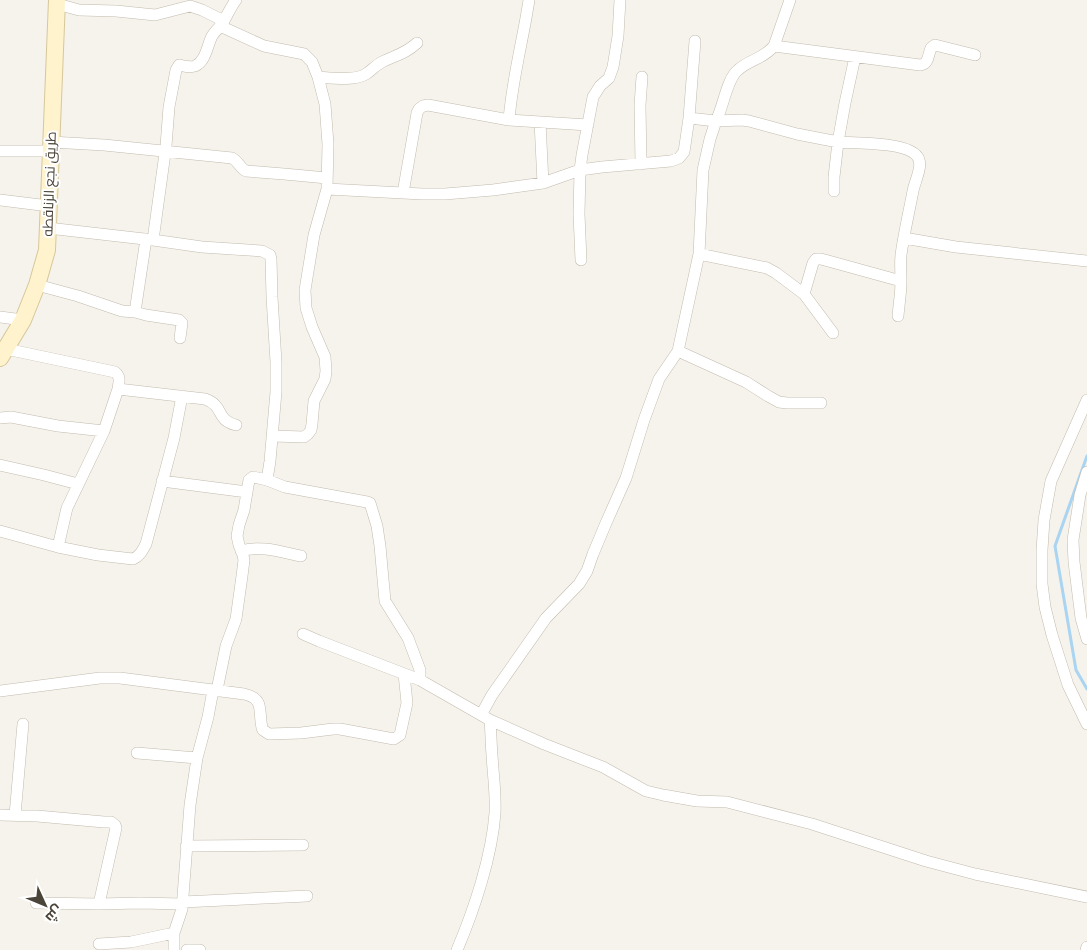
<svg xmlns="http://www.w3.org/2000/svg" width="1087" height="950" viewBox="0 0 1087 950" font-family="Barlow,Cairo,sans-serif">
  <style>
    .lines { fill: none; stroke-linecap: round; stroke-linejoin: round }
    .stream { stroke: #a9d4f2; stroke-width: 3 }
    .street-casing { stroke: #c2bbae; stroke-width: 12 }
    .secondary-casing { stroke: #d6c79b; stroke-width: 18 }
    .street { stroke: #fff; stroke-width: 11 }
    .secondary { stroke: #fff3cd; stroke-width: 16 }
    .labels { text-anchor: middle; stroke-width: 4; stroke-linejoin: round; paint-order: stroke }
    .street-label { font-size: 14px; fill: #4b4439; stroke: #fff }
  </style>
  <rect width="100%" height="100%" fill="#f6f3ec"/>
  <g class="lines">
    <path class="stream" d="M 1087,456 L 1055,546 L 1076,670 L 1087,689"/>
    <defs>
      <path id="street" d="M 57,4 L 79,10 L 116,11 L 155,15 L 190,6 L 202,10 L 224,21
        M 220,26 L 264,46 L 304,54 L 312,62 L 318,77 L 325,104 L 328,144 L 327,189 L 422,194 L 445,194 L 493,190 L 543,183 L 580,170 L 602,167 L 671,161 L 679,158 L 684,152 L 689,118
        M 695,41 L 689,118 L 716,121 C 723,108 727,78 738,70 C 750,59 762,60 774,46 L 790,0
        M 774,46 L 920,65 C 929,64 928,55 931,48 L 935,45 L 975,55
        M 318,77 C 332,78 355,81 366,74 C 372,70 376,65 382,62 C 396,55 405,54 417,43
        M 509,120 C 512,80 523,40 529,0
        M 540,122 L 543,183
        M 51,142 L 104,145 L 232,158 C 238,161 240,168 246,171 L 284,174 L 327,178
        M 0,151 L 51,151
        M 641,164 L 640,105 L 642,77
        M 834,191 L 834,177 L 838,142 C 856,143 904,142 916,155 C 925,163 915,180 913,191 C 909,212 904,233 901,255 C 900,264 901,272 901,281 C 901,293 899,304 898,316
        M 403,193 L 417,113 L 419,109 L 423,106 L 428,105 L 509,120 L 588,125
        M 0,200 L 49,206
        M 48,228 L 153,240 L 166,146 L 169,107 L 176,70 L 179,65 C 184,66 190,68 195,66 C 206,61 207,46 212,36 C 215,31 219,28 222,24 C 227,16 230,8 236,0
        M 904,238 L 956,247 L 1087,261
        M 153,240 L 202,247 L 262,251 L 270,255 L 271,259 L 272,297 L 276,362 L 276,392 L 270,461 L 267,480 L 253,477 L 249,480 L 244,510 L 239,525 L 237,536 L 239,545 L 243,555 L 244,560 L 242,576 L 236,619 L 226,646 L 217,690
        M 699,254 L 767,268 L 776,273 L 804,294 L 813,263 L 816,259 L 821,259 L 901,281
        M 581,260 L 579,214 L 580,170 L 582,155 L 593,97 L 600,86 L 609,78 L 613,67 L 618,36 L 620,0
        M 37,285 L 78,296 L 122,311 L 135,312 L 146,239
        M 804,294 L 833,333
        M 135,312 L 146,315 L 179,320 L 182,323 L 180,338
        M 0,317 L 23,320
        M 6,349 L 115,372 C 121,377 119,382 118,389 L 205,399 C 225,406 215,420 236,425
        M 678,351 L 746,382 L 768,396 L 779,402 L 787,403 L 821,403
        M 1087,400 L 1051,481 L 1044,520 L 1042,550 L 1042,584 L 1045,607 L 1052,635 L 1068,685 L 1087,724
        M 0,418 L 11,417 L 58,426 L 104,431
        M 273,436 L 304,437 L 308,434 L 311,430 L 312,424 L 314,401 L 325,379 L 326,371 L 325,357 L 312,327 L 306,308 L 305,290 L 314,235 L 327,189
        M 0,465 L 44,475 L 78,484
        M 1087,472 L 1080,495 L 1073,540 L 1074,562 L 1081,618 L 1087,639
        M 267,480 L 285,487 L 367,502 L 370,503 L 377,526 L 380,546 L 385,601 L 408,638 L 420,670 L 420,680
        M 162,481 L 247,492
        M 0,531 L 58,547 L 67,508 L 104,431 L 118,389
        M 58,547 L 98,555 L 133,559 C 140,556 142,551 146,544 L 174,438 L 182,396
        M 241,551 C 261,545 281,552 301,556
        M 303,634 L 319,641 L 420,680 L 490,720 L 544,744 L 603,767 L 646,791 L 663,795 L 697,801 L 727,802 L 812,824 L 926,861 L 975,874 L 1087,897
        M 0,691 L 100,678 L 120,678 L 244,694 C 265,699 258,710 262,728 L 263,730 L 269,734 L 301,733 L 333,729 L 340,729 L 394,739 L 400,735 L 407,703 L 404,674
        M 481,715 L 492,695 L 546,618 L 579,584 L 587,571 L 593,554 L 606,523 L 626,478 L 644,420 L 659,379 L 678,351 L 699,254 L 703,170 L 710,139 L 716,121 L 742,120 L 749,121 L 797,134 L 838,142 L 845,103 L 855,57
        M 137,753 L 197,758
        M 0,815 L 37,816 L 104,822 L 111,822 L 115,825 L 116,828 L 99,904 L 36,903
        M 15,815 L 23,724
        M 186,846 L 303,845
        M 183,902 L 307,896
        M 99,904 L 140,903 L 182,904
        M 99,944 L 131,942 L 174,933
        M 174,950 L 174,933 L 182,909 L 190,805 L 197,758 L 208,717 L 213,690
        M 187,950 L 200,950
        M 457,950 C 474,910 492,856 495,813 C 496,793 493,774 492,755 C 491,743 491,732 490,720
        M 1086,950 L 1087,947"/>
      <path id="secondary" d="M 0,358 L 23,320 L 37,285 L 47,250 L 57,0"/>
    </defs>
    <use href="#street" class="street-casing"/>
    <use href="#secondary" class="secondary-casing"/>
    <use href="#street" class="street"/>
    <use href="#secondary" class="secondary"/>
  </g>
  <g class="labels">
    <g class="street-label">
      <text transform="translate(49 184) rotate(-88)" y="5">طريق نجع الزناقطه</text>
    </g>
  </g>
  <g transform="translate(45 905) rotate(134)" stroke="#ffffff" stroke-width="4" paint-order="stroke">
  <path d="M0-4L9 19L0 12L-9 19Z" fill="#4b4439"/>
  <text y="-8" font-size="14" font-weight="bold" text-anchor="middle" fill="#4b4439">ش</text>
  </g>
</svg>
